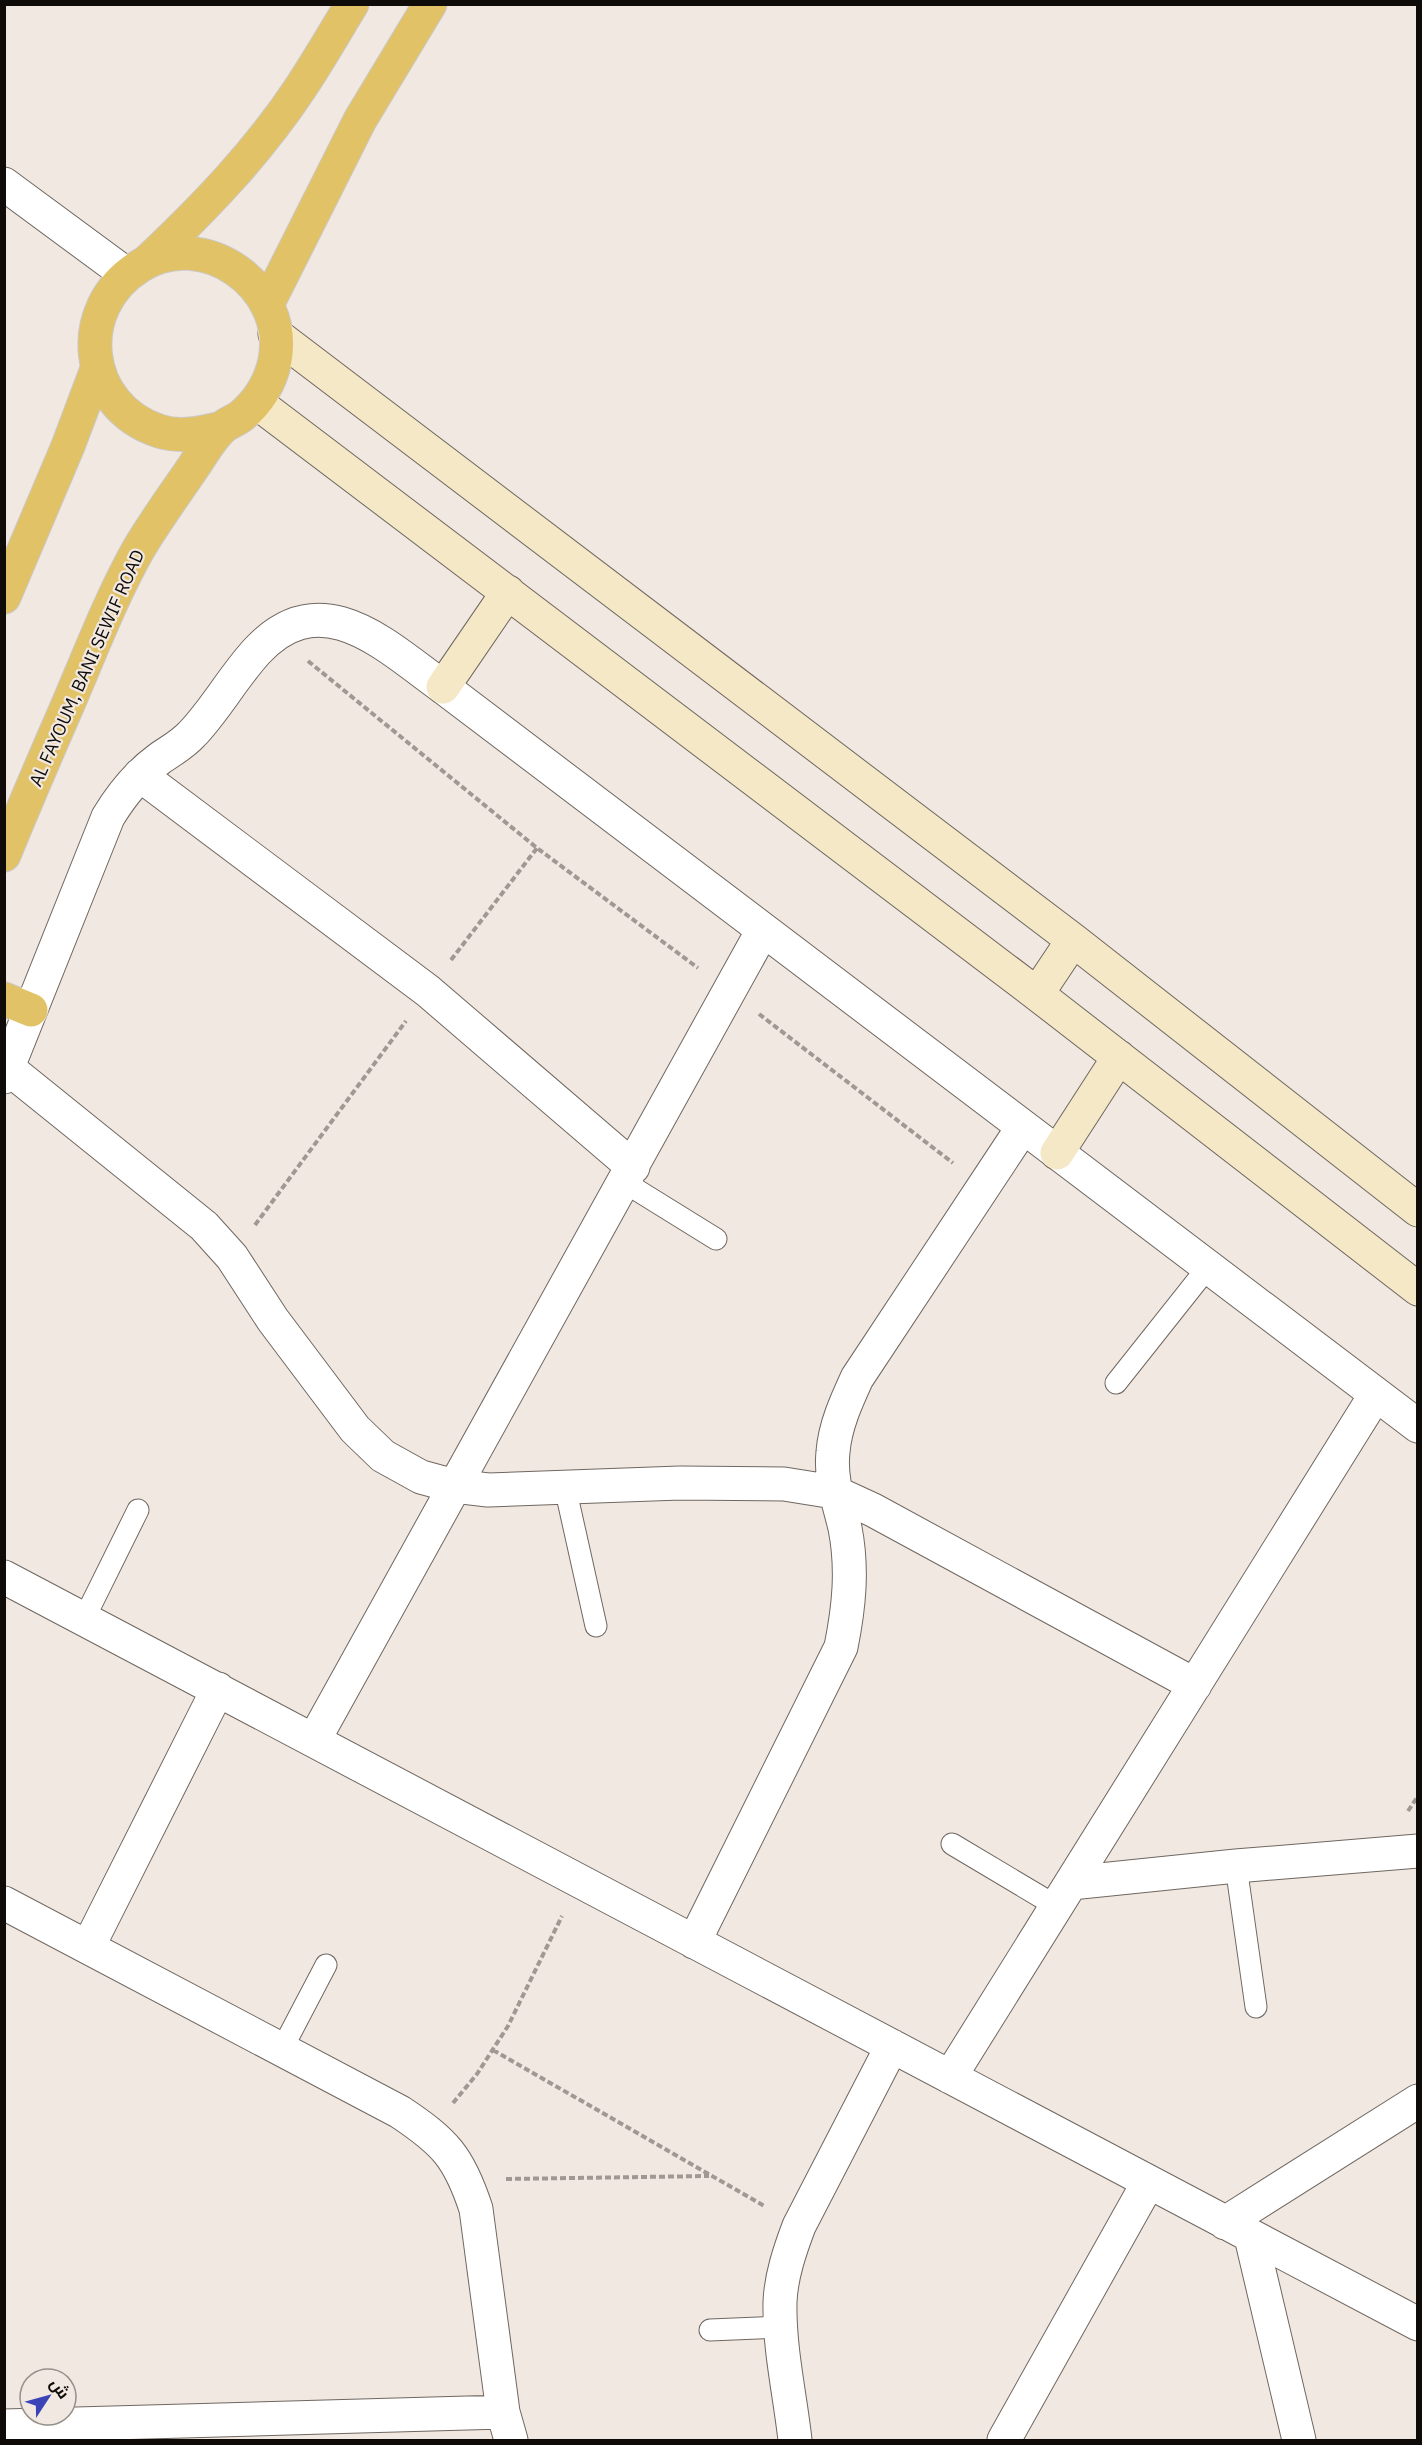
<svg xmlns="http://www.w3.org/2000/svg" width="1422" height="2445" viewBox="0 0 1422 2445" font-family="'IBM Plex Sans',Cairo,sans-serif">
  <style>
    .lines { fill: none; stroke-linecap: round; stroke-linejoin: round }
    .service-casing { stroke: #6f6760; stroke-width: 23 }
    .minor-casing { stroke: #6f6760; stroke-width: 35 }
    .tertiary-casing { stroke: #6f6760; stroke-width: 35 }
    .secondary-casing { stroke: #6f6760; stroke-width: 35 }
    .trunk-casing { stroke: #cac9c9; stroke-width: 35 }
    .path { stroke: #a09993; stroke-width: 4; stroke-dasharray: 6 3; stroke-linecap: butt }
    .service { stroke: #fff; stroke-width: 21 }
    .minor { stroke: #fff; stroke-width: 33 }
    .tertiary { stroke: #fff; stroke-width: 33 }
    .secondary { stroke: #f4e8c6; stroke-width: 33 }
    .trunk { stroke: #e2c267; stroke-width: 33 }
    .labels { text-anchor: middle; stroke-width: 4.5; stroke-linejoin: round; paint-order: stroke }
    .street-label { font-size: 18px; fill: #0e0b08; stroke: #f1e8e1 }
  </style>
  <rect width="100%" height="100%" fill="#f1e8e1"/>
  <g class="lines">
    <defs>
      <path id="service" d="M 624,1182 L 716,1239
        M 1116,1383 L 1208,1267
        M 565,1487 L 596,1626
        M 84,1619 L 138,1510
        M 952,1844 L 1056,1906
        M 1236,1866 L 1256,2007
        M 282,2049 L 326,1965
        M 710,2330 L 781,2327"/>
      <path id="minor" d="M 140,775 L 428,991 L 633,1167
        M 8,1068 L 204,1226 L 232,1257 L 273,1320 L 355,1429 L 383,1456 L 421,1477 L 454,1486 L 488,1490 L 680,1483 L 784,1484 L 834,1492 L 873,1510 L 1195,1685
        M 4,1077 L 108,817 C 122,794 137,775 159,759 C 170,751 182,745 192,734 C 216,709 233,677 257,651 C 322,581 387,647 443,687 L 1418,1426
        M 4,1577 L 1418,2324
        M 314,1740 L 763,930
        M 1071,1883 L 1236,1866 L 1418,1851
        M 4,1903 L 400,2112 C 445,2142 459,2157 476,2209 L 503,2412 L 511,2440
        M 694,1942 L 841,1647 C 849,1607 853,1569 845,1528 C 839,1503 830,1479 833,1452 C 835,1426 846,1402 857,1378 L 1023,1127
        M 88,1947 L 218,1689
        M 950,2077 L 1376,1394
        M 1225,2223 L 1418,2101
        M 1251,2237 L 1299,2440
        M 4,2426 L 503,2412
        M 795,2440 C 790,2395 779,2348 780,2302 C 781,2276 790,2250 799,2226 L 892,2046
        M 1004,2440 L 1148,2183"/>
      <path id="tertiary" d="M 4,184 L 126,274"/>
      <path id="secondary" d="M 275,334 L 1073,940 L 1418,1210
        M 256,402 L 1037,994 L 1418,1289
        M 443,687 L 508,592
        M 1037,994 L 1073,940
        M 1057,1153 L 1119,1057"/>
      <path id="trunk" d="M 149,260 C 205,207 259,151 301,87 C 319,60 335,32 352,4
        M 267,305 L 360,120 L 430,4
        M 4,597 L 68,446 L 97,369
        M 4,855 C 24,806 45,757 66,709 C 89,656 110,600 138,550 C 155,521 175,494 194,466 C 202,454 211,438 222,428 C 227,423 234,421 240,417 C 258,403 271,382 275,360 C 289,286 203,226 140,266 C 72,308 83,406 159,431 C 180,438 201,433 222,428
        M 4,999 L 31,1010"/>
    </defs>
    <use href="#service" class="service-casing"/>
    <use href="#minor" class="minor-casing"/>
    <use href="#tertiary" class="tertiary-casing"/>
    <use href="#secondary" class="secondary-casing"/>
    <use href="#trunk" class="trunk-casing"/>
    <path class="path" d="M 308,661 L 537,848 L 698,968
      M 451,960 L 537,848
      M 759,1014 L 953,1163
      M 255,1225 L 406,1021
      M 1408,1811 L 1418,1796
      M 493,2050 L 766,2207
      M 453,2103 L 477,2074 L 508,2026 L 562,1916
      M 506,2179 L 709,2176"/>
    <use href="#service" class="service"/>
    <use href="#minor" class="minor"/>
    <use href="#tertiary" class="tertiary"/>
    <use href="#secondary" class="secondary"/>
    <use href="#trunk" class="trunk"/>
  </g>
  <g class="labels">
    <g class="street-label">
      <text transform="translate(87 668) rotate(-66)" y="6">AL FAYOUM, BANI SEWIF ROAD</text>
    </g>
  </g>
  <rect width="1422" height="2445" fill="none" stroke="#0e0b08" stroke-width="12"/>
  <g transform="translate(48 2397) rotate(54)"><circle r="28" fill="#f1e8e1" stroke="#96908a" stroke-width="1.5"/>
  <path d="M0-4.5L10 22L0 15L-10 22Z" fill="#3a44b7"/>
  <text y="-9" font-size="16" font-weight="bold" text-anchor="middle" fill="#0e0b08">ش</text>
  </g>
</svg>
